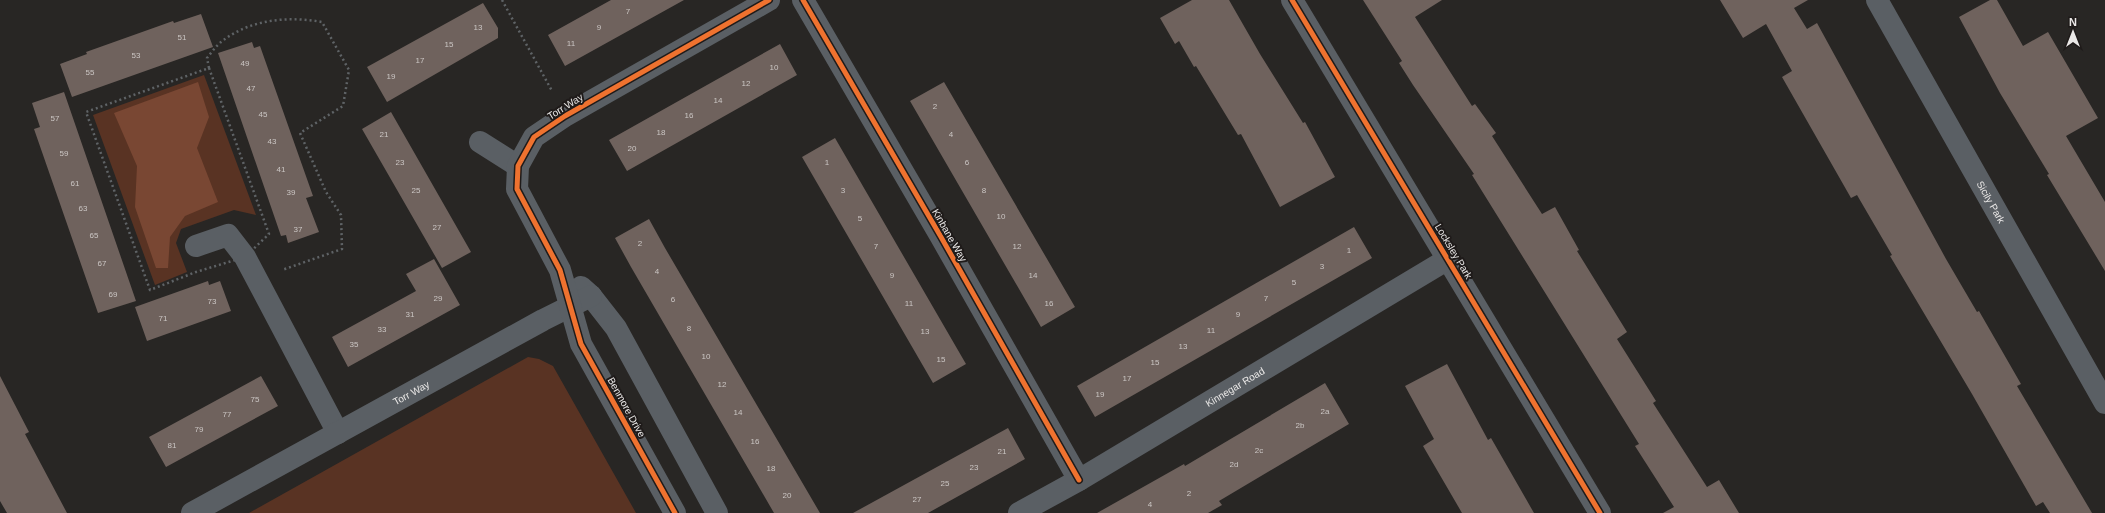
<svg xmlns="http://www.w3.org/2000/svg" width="2105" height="513" viewBox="0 0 2105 513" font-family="Arial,sans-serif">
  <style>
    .green { fill: #593323 }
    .forest { fill: #794733 }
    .building { fill: #6f625d }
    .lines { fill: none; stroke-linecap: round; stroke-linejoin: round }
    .path { stroke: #5f6366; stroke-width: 2.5; stroke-dasharray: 2 3; stroke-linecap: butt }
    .street { stroke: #5a5f64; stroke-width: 22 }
    .cycleway-casing { stroke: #1f1b1a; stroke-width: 8 }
    .cycleway { stroke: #ef722f; stroke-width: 5 }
    .labels { text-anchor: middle; stroke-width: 4; stroke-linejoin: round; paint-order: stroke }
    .number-label { font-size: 8px; fill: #cbc6c4 }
    .street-label { font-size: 10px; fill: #eae8e7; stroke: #1f1b1a }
  </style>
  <rect width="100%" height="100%" fill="#282624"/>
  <path class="green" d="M 204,75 L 256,215 L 234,210 L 181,229 L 176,243 L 187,272 L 155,285 L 93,115 Z
    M 528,357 L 539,359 L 553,366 L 636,513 L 249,513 Z"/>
  <path class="forest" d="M 198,82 L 209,117 L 197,148 L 218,202 L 185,216 L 170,237 L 168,268 L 156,268 L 135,207 L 137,166 L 114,113 Z"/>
  <path class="building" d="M 611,0 L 684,0 L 565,66 L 548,35 Z
    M 1192,0 L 1229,0 L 1260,54 L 1303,123 L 1305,122 L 1335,177 L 1280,207 L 1241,134 L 1238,135 L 1196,66 L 1194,67 L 1179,41 L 1175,44 L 1160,18 Z
    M 1363,0 L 1442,0 L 1415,17 L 1472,106 L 1475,104 L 1496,133 L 1492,136 L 1542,214 L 1555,207 L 1579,250 L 1577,251 L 1627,332 L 1617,339 L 1656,401 L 1653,403 L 1707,487 L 1719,480 L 1739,513 L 1663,513 L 1674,507 L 1635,446 L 1639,444 L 1472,175 L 1474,174 L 1413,85 L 1399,63 L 1402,61 Z
    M 1720,0 L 1808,0 L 1794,8 L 1807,29 L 1817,23 L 1946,259 L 1977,312 L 1979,311 L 2021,384 L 2017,386 L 2092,513 L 2050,513 L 2043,502 L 2036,506 L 1972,394 L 1890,256 L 1892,255 L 1857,195 L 1851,198 L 1782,77 L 1792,71 L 1766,24 L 1743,38 Z
    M 1990,0 L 1997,0 L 2023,46 L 2048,32 L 2098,118 L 2066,136 L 2105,202 L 2105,271 L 2047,175 L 2049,174 L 2000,93 L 1959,17 Z
    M 483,3 L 498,28 L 498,38 L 387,102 L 367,67 Z
    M 201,14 L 213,47 L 72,97 L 60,64 L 87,54 L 86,52 L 173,21 L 174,23 Z
    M 252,42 L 254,48 L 260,46 L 313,196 L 306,198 L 319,232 L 288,243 L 286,235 L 281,236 L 218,53 Z
    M 780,44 L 797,75 L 627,171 L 609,140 Z
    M 944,82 L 1075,307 L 1041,327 L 910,101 Z
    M 64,92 L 136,301 L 98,313 L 34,129 L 40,127 L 32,103 Z
    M 391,112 L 471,252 L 442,268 L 362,129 Z
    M 835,138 L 966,364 L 933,383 L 802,157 Z
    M 649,219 L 665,248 L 820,513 L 774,513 L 631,267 L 615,238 Z
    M 1354,227 L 1372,258 L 1095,417 L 1077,386 Z
    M 434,259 L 460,305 L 348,367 L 332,337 L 416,291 L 406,274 Z
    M 208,281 L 209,285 L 220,281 L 231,311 L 147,341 L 135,307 Z
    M 1447,364 L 1488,440 L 1491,438 L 1534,513 L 1462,513 L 1423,446 L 1434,439 L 1405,386 Z
    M 0,376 L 29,432 L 25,434 L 67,513 L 7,513 L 0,501 Z
    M 261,376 L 278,406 L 166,467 L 149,437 Z
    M 1325,383 L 1349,424 L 1219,501 L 1222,505 L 1208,513 L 1097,513 L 1184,464 L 1185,466 Z
    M 1008,428 L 1025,459 L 928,513 L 853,513 Z"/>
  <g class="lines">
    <path class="path" d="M 502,0 L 552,91
      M 209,68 L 269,234 L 245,257 L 196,272 L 150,290 L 86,112 Z
      M 209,68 L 207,58 C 211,53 216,46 221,42 C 250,19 288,16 322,22 L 349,70 L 343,106 L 300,133 L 326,192 L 341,215 L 342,249 L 282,270"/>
    <g class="street">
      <path d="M 803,0 L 941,237 L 1079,480"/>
      <path d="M 1292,0 L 1600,513"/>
      <path id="s1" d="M 1877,0 L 2105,403"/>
      <path d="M 480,142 L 518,166"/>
      <path d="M 196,246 L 228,235 L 245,257 L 338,433"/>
      <path d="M 581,287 L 591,296 L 616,328 L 717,513"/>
      <path id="s2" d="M 192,513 L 543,320 L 591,296"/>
      <path d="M 675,513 L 581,344 L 560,270 L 517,189 L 518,166 L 534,137 L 565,116 L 769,0"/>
      <path id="s3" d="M 1019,513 L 1079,480 L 1448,259"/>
    </g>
    <defs>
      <path id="cycleway" d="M 803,0 L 941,237 L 1079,480
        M 1292,0 L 1600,513
        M 675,513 L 581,344 L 560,270 L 517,189 L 518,166 L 534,137 L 565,116 L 769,0"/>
    </defs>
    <use href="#cycleway" class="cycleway-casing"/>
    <use href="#cycleway" class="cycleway"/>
  </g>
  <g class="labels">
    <g class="number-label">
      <text x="628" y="14">7</text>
      <text x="478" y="30">13</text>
      <text x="599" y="30">9</text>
      <text x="182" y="40">51</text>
      <text x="571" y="46">11</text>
      <text x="449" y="47">15</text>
      <text x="136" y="58">53</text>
      <text x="420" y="63">17</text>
      <text x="245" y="66">49</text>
      <text x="774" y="70">10</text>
      <text x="90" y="75">55</text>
      <text x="391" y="79">19</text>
      <text x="746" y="86">12</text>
      <text x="251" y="91">47</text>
      <text x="718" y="103">14</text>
      <text x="935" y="109">2</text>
      <text x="263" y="117">45</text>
      <text x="689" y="118">16</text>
      <text x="55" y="121">57</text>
      <text x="661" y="135">18</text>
      <text x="384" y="137">21</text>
      <text x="951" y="137">4</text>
      <text x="272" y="144">43</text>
      <text x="632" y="151">20</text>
      <text x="64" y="156">59</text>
      <text x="400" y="165">23</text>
      <text x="827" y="165">1</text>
      <text x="967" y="165">6</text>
      <text x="281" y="172">41</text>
      <text x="75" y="186">61</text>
      <text x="416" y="193">25</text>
      <text x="843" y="193">3</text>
      <text x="984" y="193">8</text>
      <text x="291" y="195">39</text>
      <text x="83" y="211">63</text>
      <text x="1001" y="219">10</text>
      <text x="860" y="221">5</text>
      <text x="437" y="230">27</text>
      <text x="298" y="232">37</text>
      <text x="94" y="238">65</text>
      <text x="640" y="246">2</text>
      <text x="876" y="249">7</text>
      <text x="1017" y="249">12</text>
      <text x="1349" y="253">1</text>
      <text x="102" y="266">67</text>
      <text x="1322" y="269">3</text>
      <text x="657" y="274">4</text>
      <text x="892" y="278">9</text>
      <text x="1033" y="278">14</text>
      <text x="1294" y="285">5</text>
      <text x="113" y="297">69</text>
      <text x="438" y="301">29</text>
      <text x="1266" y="301">7</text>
      <text x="673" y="302">6</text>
      <text x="212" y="304">73</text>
      <text x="909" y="306">11</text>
      <text x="1049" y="306">16</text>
      <text x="410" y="317">31</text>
      <text x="1238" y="317">9</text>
      <text x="163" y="321">71</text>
      <text x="689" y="331">8</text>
      <text x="382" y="332">33</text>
      <text x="1211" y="333">11</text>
      <text x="925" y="334">13</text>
      <text x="354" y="347">35</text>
      <text x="1183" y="349">13</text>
      <text x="706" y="359">10</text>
      <text x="941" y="362">15</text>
      <text x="1155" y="365">15</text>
      <text x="1127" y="381">17</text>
      <text x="722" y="387">12</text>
      <text x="1100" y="397">19</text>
      <text x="255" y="402">75</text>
      <text x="1325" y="414">2a</text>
      <text x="738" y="415">14</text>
      <text x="227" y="417">77</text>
      <text x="1300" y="428">2b</text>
      <text x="199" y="432">79</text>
      <text x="755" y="444">16</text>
      <text x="172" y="448">81</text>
      <text x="1259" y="453">2c</text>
      <text x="1002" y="454">21</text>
      <text x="1234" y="467">2d</text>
      <text x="974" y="470">23</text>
      <text x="771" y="471">18</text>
      <text x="945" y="486">25</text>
      <text x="1189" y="496">2</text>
      <text x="787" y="498">20</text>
      <text x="917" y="502">27</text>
      <text x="1150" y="507">4</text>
    </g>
    <g class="street-label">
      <text transform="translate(565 106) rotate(-32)" y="4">Torr Way</text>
      <text dy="4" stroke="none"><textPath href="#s1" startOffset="232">Sicily Park</textPath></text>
      <text transform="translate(950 235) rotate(60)" y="4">Kinbane Way</text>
      <text transform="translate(1454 251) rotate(59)" y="4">Locksley Park</text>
      <text dy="4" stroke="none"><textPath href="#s3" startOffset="250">Kinnegar Road</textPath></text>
      <text dy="4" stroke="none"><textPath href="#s2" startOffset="250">Torr Way</textPath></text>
      <text transform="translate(627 407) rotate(61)" y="4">Benmore Drive</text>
    </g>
  </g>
  <g transform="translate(2073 32)" stroke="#1f1b1a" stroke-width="3" paint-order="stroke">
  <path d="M0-3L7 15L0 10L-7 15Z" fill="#eae8e7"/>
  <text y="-6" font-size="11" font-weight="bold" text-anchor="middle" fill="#eae8e7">N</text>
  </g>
</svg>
